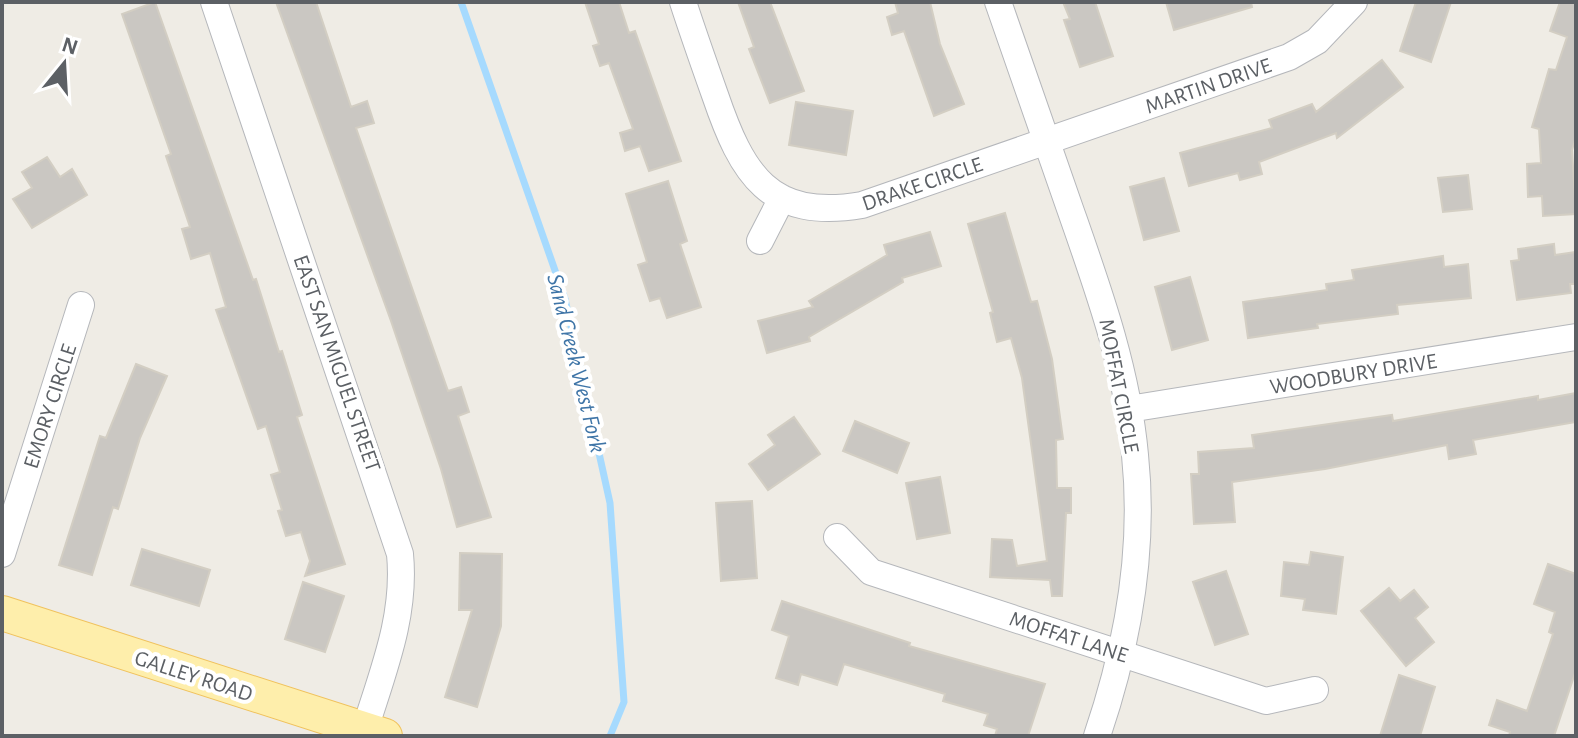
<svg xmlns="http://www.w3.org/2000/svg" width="1578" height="738" viewBox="0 0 1578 738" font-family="'Alegreya Sans',sans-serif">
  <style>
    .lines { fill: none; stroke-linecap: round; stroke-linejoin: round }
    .stream { stroke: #a6dafe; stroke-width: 7 }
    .building { fill: #cac7c2; stroke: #d3cec3; stroke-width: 2 }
    .minor-casing { stroke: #b5b7bb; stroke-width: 28 }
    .major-casing { stroke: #f0c25d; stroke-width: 36 }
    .minor { stroke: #fff; stroke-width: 26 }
    .major { stroke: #feeeab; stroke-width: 34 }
    .labels { text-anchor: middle; stroke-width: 8; stroke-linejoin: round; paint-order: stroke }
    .street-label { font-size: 22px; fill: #5c6065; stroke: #fff }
    .water-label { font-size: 24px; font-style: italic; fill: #3f75a7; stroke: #fff }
  </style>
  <rect width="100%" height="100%" fill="#efece5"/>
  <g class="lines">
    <path class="stream" d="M 461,2 L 565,299 L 610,503 L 624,702 L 610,736"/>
  </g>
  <path class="building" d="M 155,2 L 253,280 L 256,279 L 279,352 L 282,351 L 302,415 L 297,417 L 345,564 L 305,576 L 310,561 L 301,532 L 286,536 L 278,511 L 282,510 L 271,475 L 280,472 L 266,426 L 258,429 L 216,310 L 226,307 L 210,253 L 191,259 L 182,229 L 190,227 L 166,156 L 171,154 L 122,14 Z
    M 276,2 L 316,2 L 351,107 L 367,101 L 374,123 L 356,128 L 448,391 L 461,387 L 469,412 L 458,416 L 491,517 L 457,527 L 441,469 L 391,321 Z
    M 585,2 L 619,2 L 629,33 L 635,31 L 681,161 L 649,171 L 640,146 L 625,151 L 620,133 L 633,129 L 609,63 L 600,66 L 593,46 L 599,44 Z
    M 738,2 L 770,2 L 804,91 L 770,103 L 749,49 L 754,47 Z
    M 895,2 L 930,2 L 940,44 L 964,104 L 934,116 L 904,31 L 892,35 L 887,17 L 898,13 Z
    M 1063,2 L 1095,2 L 1113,56 L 1080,67 L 1064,20 L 1070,19 Z
    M 1166,2 L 1251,2 L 1252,7 L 1174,30 Z
    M 1416,2 L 1451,2 L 1431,62 L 1400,51 Z
    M 1560,2 L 1576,2 L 1576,137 L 1572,150 L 1576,214 L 1543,216 L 1542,196 L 1528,197 L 1527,164 L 1541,163 L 1539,129 L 1532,127 L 1549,69 L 1556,70 L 1567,37 L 1550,31 Z
    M 1382,60 L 1403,87 L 1337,138 L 1336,133 L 1259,162 L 1262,174 L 1240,180 L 1238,173 L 1189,186 L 1180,153 L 1272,128 L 1269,120 L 1312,104 L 1316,112 Z
    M 796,102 L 853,111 L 846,155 L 789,145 Z
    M 47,157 L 60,177 L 72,169 L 87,195 L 32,228 L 13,199 L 32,188 L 22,172 Z
    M 1468,175 L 1472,209 L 1443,212 L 1438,178 Z
    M 1164,178 L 1179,231 L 1144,240 L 1130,187 Z
    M 668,181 L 687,241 L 680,244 L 701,307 L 667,318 L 660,298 L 650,301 L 638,265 L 647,262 L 626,194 Z
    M 1005,213 L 1031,302 L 1037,301 L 1052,359 L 1063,439 L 1056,440 L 1057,488 L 1071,488 L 1071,513 L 1066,513 L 1062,596 L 1052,596 L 1050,580 L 990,577 L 992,539 L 1012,540 L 1017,566 L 1047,561 L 1022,378 L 1011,338 L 997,342 L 990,313 L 993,312 L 968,224 Z
    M 930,232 L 941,266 L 902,278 L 903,282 L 809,337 L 810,341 L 767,353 L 758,321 L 813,307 L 809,301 L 887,255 L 884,245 Z
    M 1554,244 L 1555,255 L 1576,252 L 1576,284 L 1570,284 L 1571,293 L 1517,300 L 1511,261 L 1519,260 L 1518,249 Z
    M 1443,256 L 1444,267 L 1468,264 L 1471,298 L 1397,305 L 1398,314 L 1317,324 L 1318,328 L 1248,338 L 1243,302 L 1327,290 L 1326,284 L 1354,280 L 1352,270 Z
    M 1190,277 L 1208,340 L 1172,350 L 1155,287 Z
    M 136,364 L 167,376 L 140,438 L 118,509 L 113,507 L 92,575 L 59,565 L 100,436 L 106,438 Z
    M 1576,393 L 1576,422 L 1473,440 L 1476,454 L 1449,459 L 1447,445 L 1325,469 L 1232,482 L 1235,522 L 1194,524 L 1191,474 L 1199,474 L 1198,452 L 1254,448 L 1252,435 L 1392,415 L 1393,421 L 1538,396 L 1538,400 Z
    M 794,417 L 820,454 L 768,490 L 749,464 L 775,445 L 768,435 Z
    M 855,421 L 909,443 L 897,473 L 843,451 Z
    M 940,477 L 950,533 L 917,539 L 906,483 Z
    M 752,501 L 757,578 L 721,581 L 716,503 Z
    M 142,549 L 210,570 L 199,606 L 131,585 Z
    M 1311,552 L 1343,557 L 1336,614 L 1303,610 L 1305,599 L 1281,596 L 1284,562 L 1309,565 Z
    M 460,553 L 502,554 L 501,626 L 477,707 L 445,697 L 472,610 L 459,610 Z
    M 1548,564 L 1576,574 L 1576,670 L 1554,736 L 1509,736 L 1510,732 L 1489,725 L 1497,700 L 1527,711 L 1553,634 L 1549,632 L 1555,612 L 1534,604 Z
    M 1226,571 L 1248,634 L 1215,645 L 1193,582 Z
    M 303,582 L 344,596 L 325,652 L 285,639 Z
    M 1389,588 L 1400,601 L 1414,590 L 1428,607 L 1415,618 L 1434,642 L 1406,666 L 1361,611 Z
    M 782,601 L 910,643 L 909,646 L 1045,684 L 1028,736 L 995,736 L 997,729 L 984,725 L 988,714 L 943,701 L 945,694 L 844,664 L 837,685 L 801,674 L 798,685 L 776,678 L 789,636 L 772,630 Z
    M 1399,675 L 1435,687 L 1420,736 L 1380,736 Z"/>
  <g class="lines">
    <defs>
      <path id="minor" d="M 214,2 L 400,554 C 406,616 383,671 365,729
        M 683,2 C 693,33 704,64 715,95 C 742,174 769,221 862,205 L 1289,57 L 1317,41 L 1354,2
        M 998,2 C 1021,69 1044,136 1068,203 C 1097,286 1127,367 1135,455 C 1145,551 1128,645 1097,736
        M 760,241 L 782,198
        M 1129,409 L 1576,337
        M 837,537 L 871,572 L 1266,701 L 1315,690
        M 2,554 L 81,305"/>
      <path id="major" d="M 2,613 L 385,736"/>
    </defs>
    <use href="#minor" class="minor-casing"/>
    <use href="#major" class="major-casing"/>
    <use href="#minor" class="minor"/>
    <use href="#major" class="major"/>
  </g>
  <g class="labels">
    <g class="street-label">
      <text transform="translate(1208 85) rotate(-19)" y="8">MARTIN DRIVE</text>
      <text transform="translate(922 183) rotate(-19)" y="8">DRAKE CIRCLE</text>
      <text transform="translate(338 363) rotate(71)" y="8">EAST SAN MIGUEL STREET</text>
      <text transform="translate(1353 373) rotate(-9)" y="8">WOODBURY DRIVE</text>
      <text transform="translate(1120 386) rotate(79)" y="8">MOFFAT CIRCLE</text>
      <text transform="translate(49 406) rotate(-72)" y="8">EMORY CIRCLE</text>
      <text transform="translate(1069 636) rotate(18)" y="8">MOFFAT LANE</text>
      <text transform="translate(194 675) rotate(18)" y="8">GALLEY ROAD</text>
    </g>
    <g class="water-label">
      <text transform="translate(577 363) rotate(76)" y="8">Sand Creek West Fork</text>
    </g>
  </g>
  <rect width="1578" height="738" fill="none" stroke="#5c6065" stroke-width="8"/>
  <g transform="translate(64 64) rotate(18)" stroke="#ffffff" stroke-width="6" paint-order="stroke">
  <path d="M0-6L14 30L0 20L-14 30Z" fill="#5c6065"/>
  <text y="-12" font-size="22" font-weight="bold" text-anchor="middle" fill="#5c6065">N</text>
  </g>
</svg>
